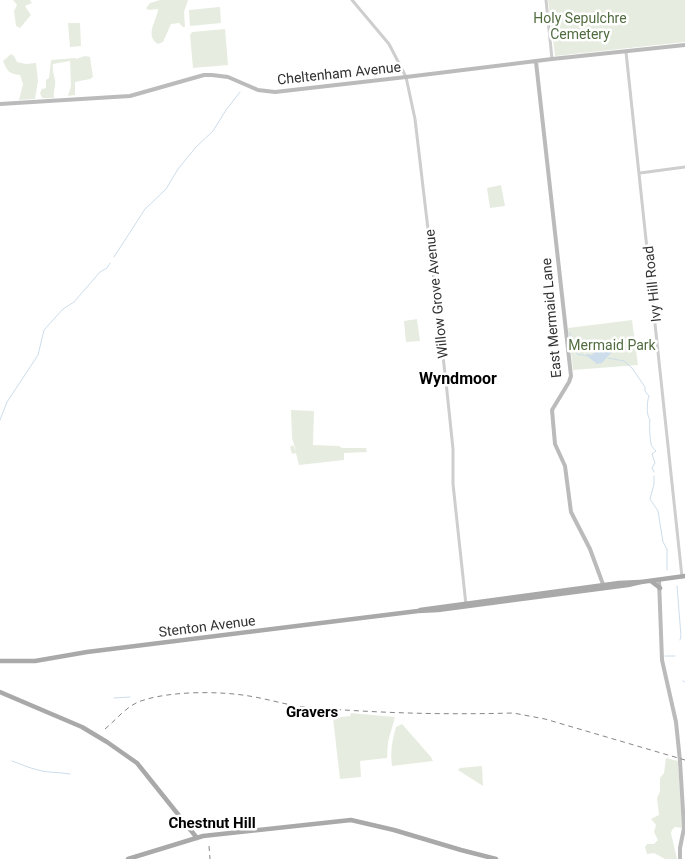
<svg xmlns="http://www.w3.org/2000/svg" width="685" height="859" viewBox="0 0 685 859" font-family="Roboto,sans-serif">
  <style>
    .green { fill: #e6ede0 }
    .water { fill: #cdddec }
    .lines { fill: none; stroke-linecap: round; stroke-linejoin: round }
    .stream { stroke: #cdddec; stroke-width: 1 }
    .tertiary { stroke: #cecece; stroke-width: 3 }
    .secondary { stroke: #bbb; stroke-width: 4 }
    .primary { stroke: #a9a9a9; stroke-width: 4.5 }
    .rail { stroke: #868686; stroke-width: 1; stroke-dasharray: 5 4; stroke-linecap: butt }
    .labels { text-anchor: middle; stroke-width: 5; stroke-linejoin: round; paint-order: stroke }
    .park-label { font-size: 14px; fill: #506c3f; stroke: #fff }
    .street-label { font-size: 14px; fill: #313131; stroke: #fff }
    .neighbourhood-label { font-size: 15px; font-weight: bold; fill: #000; stroke: #fff }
    .quarter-label { font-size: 16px; font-weight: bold; fill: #000; stroke: #fff }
  </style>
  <rect width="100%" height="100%" fill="#fff"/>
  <path class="green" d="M 13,0 L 30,0 L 32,3 L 25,6 L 31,15 L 20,28 L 16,26 L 14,11 L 17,5 Z
    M 160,0 L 188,0 L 184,12 L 185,27 L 183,27 L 179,23 L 171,24 L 163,42 L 158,44 C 144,35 157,21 158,9 L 148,10 L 146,8 L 150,3 Z
    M 548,0 L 685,0 L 685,42 L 555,56 Z
    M 220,7 L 221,23 L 190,26 L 189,10 Z
    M 68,23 L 80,23 L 81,46 L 70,47 Z
    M 225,29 L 228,65 L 193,68 L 190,35 L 192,32 Z
    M 11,54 L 14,56 L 17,62 L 26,64 L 36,63 L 38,81 L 35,99 L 19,100 L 23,84 L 20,75 C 9,74 7,71 3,61 Z
    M 85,56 L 90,57 L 93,77 L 90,79 L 75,82 L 75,95 L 68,96 L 71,86 L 70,61 L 53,64 C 52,71 54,74 55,80 C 56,86 53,92 54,98 L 42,98 L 40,93 L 42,89 L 46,88 L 46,80 L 49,78 L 51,60 L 75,58 L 76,59 Z
    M 501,185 L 505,206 L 490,208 L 487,188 Z
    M 417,319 L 420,341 L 406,342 L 404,321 Z
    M 632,320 L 638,365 L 573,370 L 568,328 Z
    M 291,410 L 314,411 L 313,445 L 339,446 L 342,448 L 366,448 L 367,452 L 344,453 L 344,460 L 299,465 L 296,453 L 292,454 L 290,447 L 293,445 L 296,451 L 292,438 Z
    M 351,713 L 395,717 L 388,742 L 387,758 L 360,761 L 361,777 L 340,779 L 333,718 L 350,716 Z
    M 402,724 L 431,757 L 433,761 L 392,766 C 390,752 392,741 396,727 Z
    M 666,758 L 678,761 L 682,828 L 675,827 L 672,830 L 671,833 L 677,859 L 665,859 L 654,853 L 647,854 L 645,847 L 647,844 L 654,844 L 658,840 L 654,832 L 656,825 L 651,819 L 659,815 L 657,798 L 660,792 L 660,778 L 664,773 Z
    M 482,766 L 483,786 L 458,770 L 460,768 Z"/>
  <path class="water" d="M 607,346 L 611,349 L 611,353 L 602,363 L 597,364 L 587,356 L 587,354 L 592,355 L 598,348 Z"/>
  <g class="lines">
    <path class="stream" d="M 114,257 L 145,209 L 166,189 L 178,169 L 196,147 L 213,131 L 226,110 L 240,92
      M 569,332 L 578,347 L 577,354 L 588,356
      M 608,358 L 624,361 L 632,368 L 645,387 L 645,391 L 649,396 C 647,401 646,415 650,420 C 649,424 650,439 651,444 C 652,447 654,449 656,451 L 652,454 L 655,463 L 652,468 L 654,472
      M 0,420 L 7,402 L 38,355 L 44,330 L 63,309 L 74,302 L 100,272 L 107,268 L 110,263
      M 654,476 L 654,484 L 650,499 L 658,511 L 663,542 L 667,549 L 667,570
      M 677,586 L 681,636 L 680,640
      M 665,656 L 675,656
      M 683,681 L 685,682
      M 114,698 L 130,697
      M 12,761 C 21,764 29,768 38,770 C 47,773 59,772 70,774"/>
    <path class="tertiary" d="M 352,0 L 389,44 L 406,77 L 415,119 L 446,382 L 453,449 L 453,484 L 466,605
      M 546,0 L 552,59
      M 626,52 L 682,577
      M 640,173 L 685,167"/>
    <path class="secondary" d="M 536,62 L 571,376 L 569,382 L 552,410 L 555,444 L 565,466 L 571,512 L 590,549 L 604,587
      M 0,104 L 130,96 L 204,75 L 212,75 L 228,77 L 258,90 L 275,92 L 406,77 L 552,59 L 685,45
      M 659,580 L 662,660 L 676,722 L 680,761 L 684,828 L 680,848 L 680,859"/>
    <path class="primary" d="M 651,581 L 660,588
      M 420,610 L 619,583 L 640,582
      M 0,661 L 35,661 L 87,652 L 418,611 L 438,610 L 628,585 L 641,582 L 685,576
      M 0,692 L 82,727 L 107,742 L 137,763 L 197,838
      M 128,859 L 203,836 L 351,820 L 394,830 L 461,850 L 496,859"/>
    <path class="rail" d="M 105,729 C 117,719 128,704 144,700 C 172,691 220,691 249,696 C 268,699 286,705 305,707 C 374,713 443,715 513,713 L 545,719 L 685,760
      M 209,846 L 210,859"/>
  </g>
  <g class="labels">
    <g class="park-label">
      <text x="580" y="23">Holy Sepulchre<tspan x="580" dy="16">Cemetery</tspan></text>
      <text x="612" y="350">Mermaid Park</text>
    </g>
    <g class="street-label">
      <text transform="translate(339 73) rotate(-6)" y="5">Cheltenham Avenue</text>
      <text transform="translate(652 284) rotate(-96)" y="5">Ivy Hill Road</text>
      <text transform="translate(436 294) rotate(-96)" y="5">Willow Grove Avenue</text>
      <text transform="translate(551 318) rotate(-95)" y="5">East Mermaid Lane</text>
      <text transform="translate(207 626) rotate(-7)" y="5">Stenton Avenue</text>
    </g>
    <g class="neighbourhood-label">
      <text x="312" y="717">Gravers</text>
      <text x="212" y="828">Chestnut Hill</text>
    </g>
    <g class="quarter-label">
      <text x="458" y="384">Wyndmoor</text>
    </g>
  </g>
</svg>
